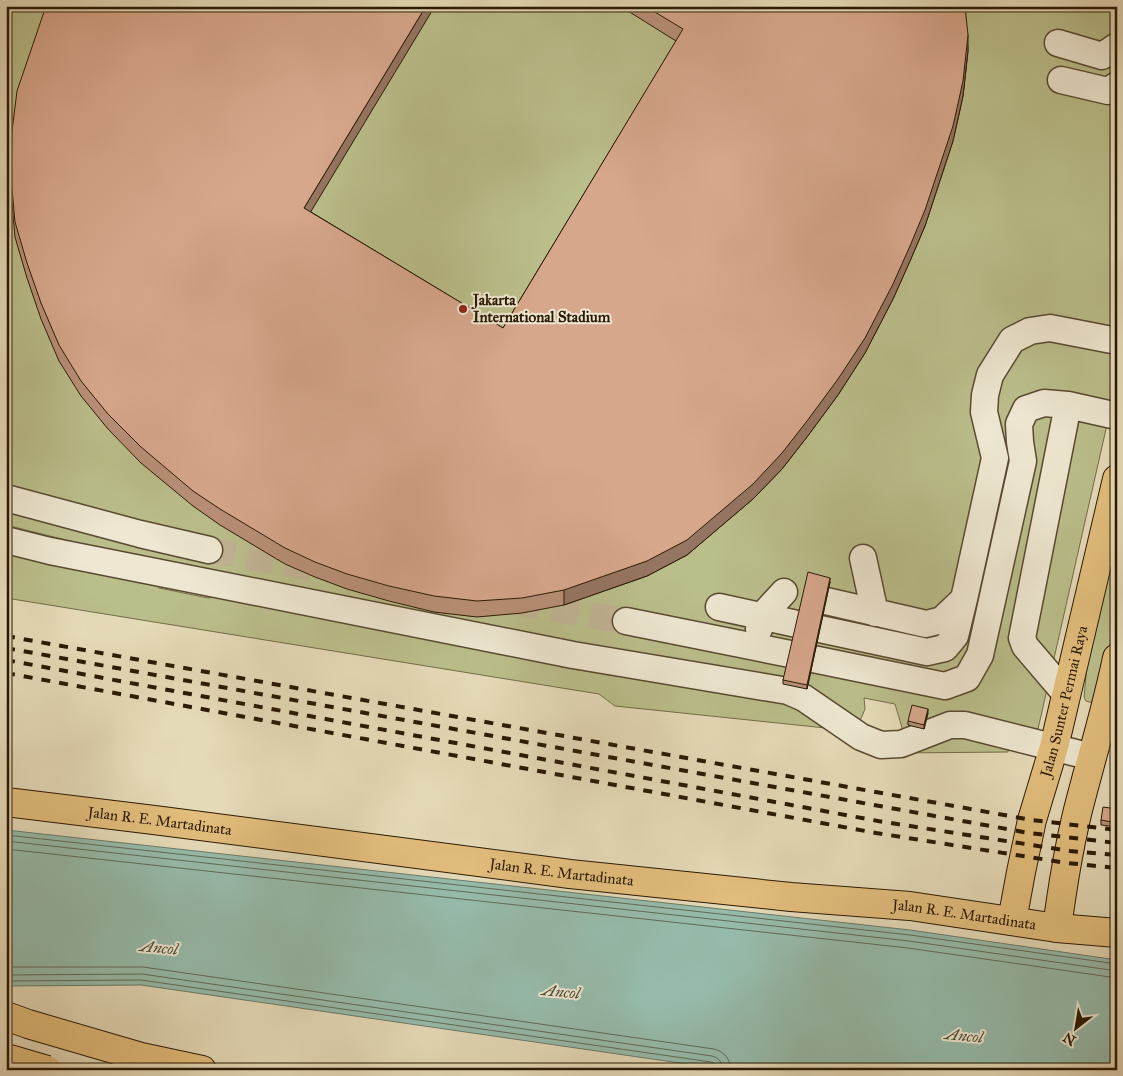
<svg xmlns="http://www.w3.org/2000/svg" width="1123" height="1076" viewBox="0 0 1123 1076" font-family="'IM FELL Great Primer',serif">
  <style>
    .green { fill: #babe8b; stroke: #726c47 }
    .water { fill: #96bbab; stroke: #6b7a68 }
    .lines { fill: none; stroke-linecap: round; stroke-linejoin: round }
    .shore { stroke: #606a57; stroke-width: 1 }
    .minor-tunnel { stroke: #c0b394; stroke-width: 26; stroke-dasharray: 26 13; stroke-linecap: butt }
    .minor-casing { stroke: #594930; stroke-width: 29 }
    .major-casing { stroke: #2a1903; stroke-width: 30 }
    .highway-casing { stroke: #2a1903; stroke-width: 30 }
    .minor { stroke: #eee7d1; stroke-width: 26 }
    .major { stroke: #e2bd7c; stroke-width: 28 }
    .highway { stroke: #e2bd7c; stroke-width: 28 }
    .rail { stroke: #2a1903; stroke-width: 4; stroke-dasharray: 9 9; stroke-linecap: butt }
    .highway-bridge-casing { stroke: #2a1903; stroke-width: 30; stroke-linecap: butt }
    .highway-bridge { stroke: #e2bd7c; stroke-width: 28 }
    .wall { fill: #b99078; stroke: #2a1903 }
    .shaded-wall { fill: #967562; stroke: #2a1903 }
    .building { fill: #d7a78c; stroke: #2a1903 }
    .poi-dot { fill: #8f2418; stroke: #eee7d1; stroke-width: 2 }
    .labels { text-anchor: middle; stroke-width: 4; stroke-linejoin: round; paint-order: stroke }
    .poi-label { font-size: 15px; font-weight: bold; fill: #2a1903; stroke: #eee7d1; text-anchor: start }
    .street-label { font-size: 15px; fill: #2a1903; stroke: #eee7d1 }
    .water-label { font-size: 16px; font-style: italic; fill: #4a4a35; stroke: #eee7d1 }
  </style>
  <rect width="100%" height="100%" fill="#e5dab8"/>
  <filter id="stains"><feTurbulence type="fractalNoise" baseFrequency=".004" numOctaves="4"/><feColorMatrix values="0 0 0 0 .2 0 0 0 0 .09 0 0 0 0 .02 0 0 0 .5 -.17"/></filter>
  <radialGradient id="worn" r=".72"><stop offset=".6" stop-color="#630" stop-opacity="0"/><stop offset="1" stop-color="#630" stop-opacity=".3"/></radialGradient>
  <path class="green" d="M 6,6 L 1117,6 L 1117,386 L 1106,429 L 1038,729 L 1016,725 L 920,728 L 903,731 L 895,704 L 864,698 L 865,709 L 860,721 L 815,699 L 158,563 L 6,525 Z
    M 1117,519 L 1117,617 L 1100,697 L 1093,703 L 1086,701 L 1084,697 L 1089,644 Z
    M 6,545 L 154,580 L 159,588 L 208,598 L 233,595 L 549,652 L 561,667 L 622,677 L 632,668 L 784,693 L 835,729 L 615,706 L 599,694 L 6,598 Z
    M 951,729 L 1010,739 L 1008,752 L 900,753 Z"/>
  <path class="water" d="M 6,830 L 910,930 L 1117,960 L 1117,1070 L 728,1070 L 141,985 L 6,986 Z"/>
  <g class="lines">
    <path class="shore" d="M 6,835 L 910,935 L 1117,964
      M 6,841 L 909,941 L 1117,971
      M 6,849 L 908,948 L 1117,978
      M 6,967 L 143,967 L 714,1049 C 725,1052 730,1059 731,1070
      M 6,975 L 142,974 L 712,1056 C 719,1058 723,1063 723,1070
      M 6,981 L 141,980 L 711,1062 L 716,1065 L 717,1070"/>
    <path class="minor-tunnel" d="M 209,550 L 318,569
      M 514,602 L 626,621"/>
    <defs>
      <path id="minor" d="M 1058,43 L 1102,56 L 1117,46
        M 1061,80 L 1108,91 L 1117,85
        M 6,498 L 140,534 L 209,550
        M 6,540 L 50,551 L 573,655 L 788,691 L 804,698 L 861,737 L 881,745 L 901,744 L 950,725 L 965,725 L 1092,757
        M 863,558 L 875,613
        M 826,601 L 926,624 L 942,620 L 964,599
        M 719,607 L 797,624
        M 626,621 L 790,654
        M 759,629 L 762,616 L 784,592
        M 820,629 L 927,652 L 945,648 L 955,636 L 964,599 L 995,458 L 984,412 L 985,395 L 990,375 L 1012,340 L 1030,331 L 1050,328 L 1117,341
        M 813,659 L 945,686 L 967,678 L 980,655 L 1023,461 L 1020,442 L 1019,424 L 1026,409 L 1044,403 L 1068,405 L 1117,416
        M 1066,694 L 1025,646 L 1022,638 L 1068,405"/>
      <g id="major">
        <path id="s1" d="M 1012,921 L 1021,872 L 1032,820 L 1054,747 L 1117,479"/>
        <path d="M 1057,928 C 1062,890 1068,852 1077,814 C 1090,762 1106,711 1117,658"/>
      </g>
      <g id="highway">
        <path id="s2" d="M 6,802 L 154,820 L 570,874 L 791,897 L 910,906 L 1057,928 L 1117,933"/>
        <path d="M 6,1016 L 28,1024 L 141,1057 L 202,1070"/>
      </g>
    </defs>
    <use href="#minor" class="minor-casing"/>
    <use href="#major" class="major-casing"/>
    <use href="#highway" class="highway-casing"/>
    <use href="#minor" class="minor"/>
    <use href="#major" class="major"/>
    <use href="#highway" class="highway"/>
    <path class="rail" d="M 6,636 L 1032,820 L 1117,830
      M 6,648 L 1029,833 L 1117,843
      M 6,660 L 878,821 L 1070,851 L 1117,855
      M 6,673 L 876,833 L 1067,863 L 1117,868"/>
    <defs>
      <path id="highway-bridge" d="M 6,1058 L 47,1070"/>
    </defs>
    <use href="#highway-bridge" class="highway-bridge-casing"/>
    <use href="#highway-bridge" class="highway-bridge"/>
  </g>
  <path class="wall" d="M 620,6 L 965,6 L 968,51 L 963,96 L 953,141 L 925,226 L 910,261 L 893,299 L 865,353 L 838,395 L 807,437 L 782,469 L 753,499 L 687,555 L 647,576 L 564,605 L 522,613 L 477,617 L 434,612 L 389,601 L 347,589 L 315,577 L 285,564 L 220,525 L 193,506 L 141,463 L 108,429 L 81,396 L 59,361 L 41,319 L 27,278 L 15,237 L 11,193 L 11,178 L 311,212 L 503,328 L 676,41 Z
    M 830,582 L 807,689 L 783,684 L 783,680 Z
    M 928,713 L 924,729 L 908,725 L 908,721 Z
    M 1117,809 L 1117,827 L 1101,825 L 1101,820 Z"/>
  <path class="shaded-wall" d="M 426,6 L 435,6 L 304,223 L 304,208 Z
    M 968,35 L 968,51 L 963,96 L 953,141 L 925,226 L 910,261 L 893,299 L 865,353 L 838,395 L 807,437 L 782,469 L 753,499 L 687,555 L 647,576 L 564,605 L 564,590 Z
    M 830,578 L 830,582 L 807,689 L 807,685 Z
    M 928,709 L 928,713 L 924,729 L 924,725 Z"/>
  <path class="building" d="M 46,6 L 426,6 L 304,208 L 503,328 L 683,29 L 645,6 L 965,6 L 968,35 L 963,81 L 953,126 L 925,210 L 910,246 L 893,284 L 865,338 L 838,379 L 807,421 L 782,453 L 753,484 L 687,540 L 647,561 L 564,590 L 522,598 L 477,601 L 434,596 L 389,586 L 347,574 L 315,562 L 285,548 L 220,509 L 193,491 L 141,447 L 108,414 L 81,381 L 59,345 L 41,303 L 27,263 L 15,222 L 11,178 L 12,131 L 17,91 Z
    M 808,572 L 830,578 L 807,685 L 783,680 Z
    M 912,705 L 928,709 L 924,725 L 908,721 Z
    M 1103,807 L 1117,809 L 1117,823 L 1101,820 Z"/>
  <circle class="poi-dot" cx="463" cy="309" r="5"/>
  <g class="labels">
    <g class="poi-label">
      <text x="473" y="305">Jakarta<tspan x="473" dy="17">International Stadium</tspan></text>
    </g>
    <g class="street-label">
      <text dy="5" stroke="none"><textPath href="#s1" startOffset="226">Jalan Sunter Permai Raya</textPath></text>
      <text dy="5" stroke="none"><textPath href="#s2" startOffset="155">Jalan R. E. Martadinata</textPath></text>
      <text dy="5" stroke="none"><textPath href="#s2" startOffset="560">Jalan R. E. Martadinata</textPath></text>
      <text dy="5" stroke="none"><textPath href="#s2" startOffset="965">Jalan R. E. Martadinata</textPath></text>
    </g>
    <g class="water-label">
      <text transform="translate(159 947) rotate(6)" y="6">Ancol</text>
      <text transform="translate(561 991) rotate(6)" y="6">Ancol</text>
      <text transform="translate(964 1035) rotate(6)" y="6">Ancol</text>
    </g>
  </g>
  <rect width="1123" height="1076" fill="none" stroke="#e5dab8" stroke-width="25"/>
  <rect x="8" y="8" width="1108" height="1061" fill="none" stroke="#2a1903" stroke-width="2.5"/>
  <rect x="12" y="12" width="1098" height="1051" fill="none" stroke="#2a1903"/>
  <g transform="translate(1076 1028) rotate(211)" stroke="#eee7d1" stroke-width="4" paint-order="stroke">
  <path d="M0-4L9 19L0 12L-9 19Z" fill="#2a1903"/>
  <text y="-8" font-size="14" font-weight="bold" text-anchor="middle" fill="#2a1903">N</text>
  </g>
  <rect width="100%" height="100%" filter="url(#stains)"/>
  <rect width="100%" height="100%" fill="url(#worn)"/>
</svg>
